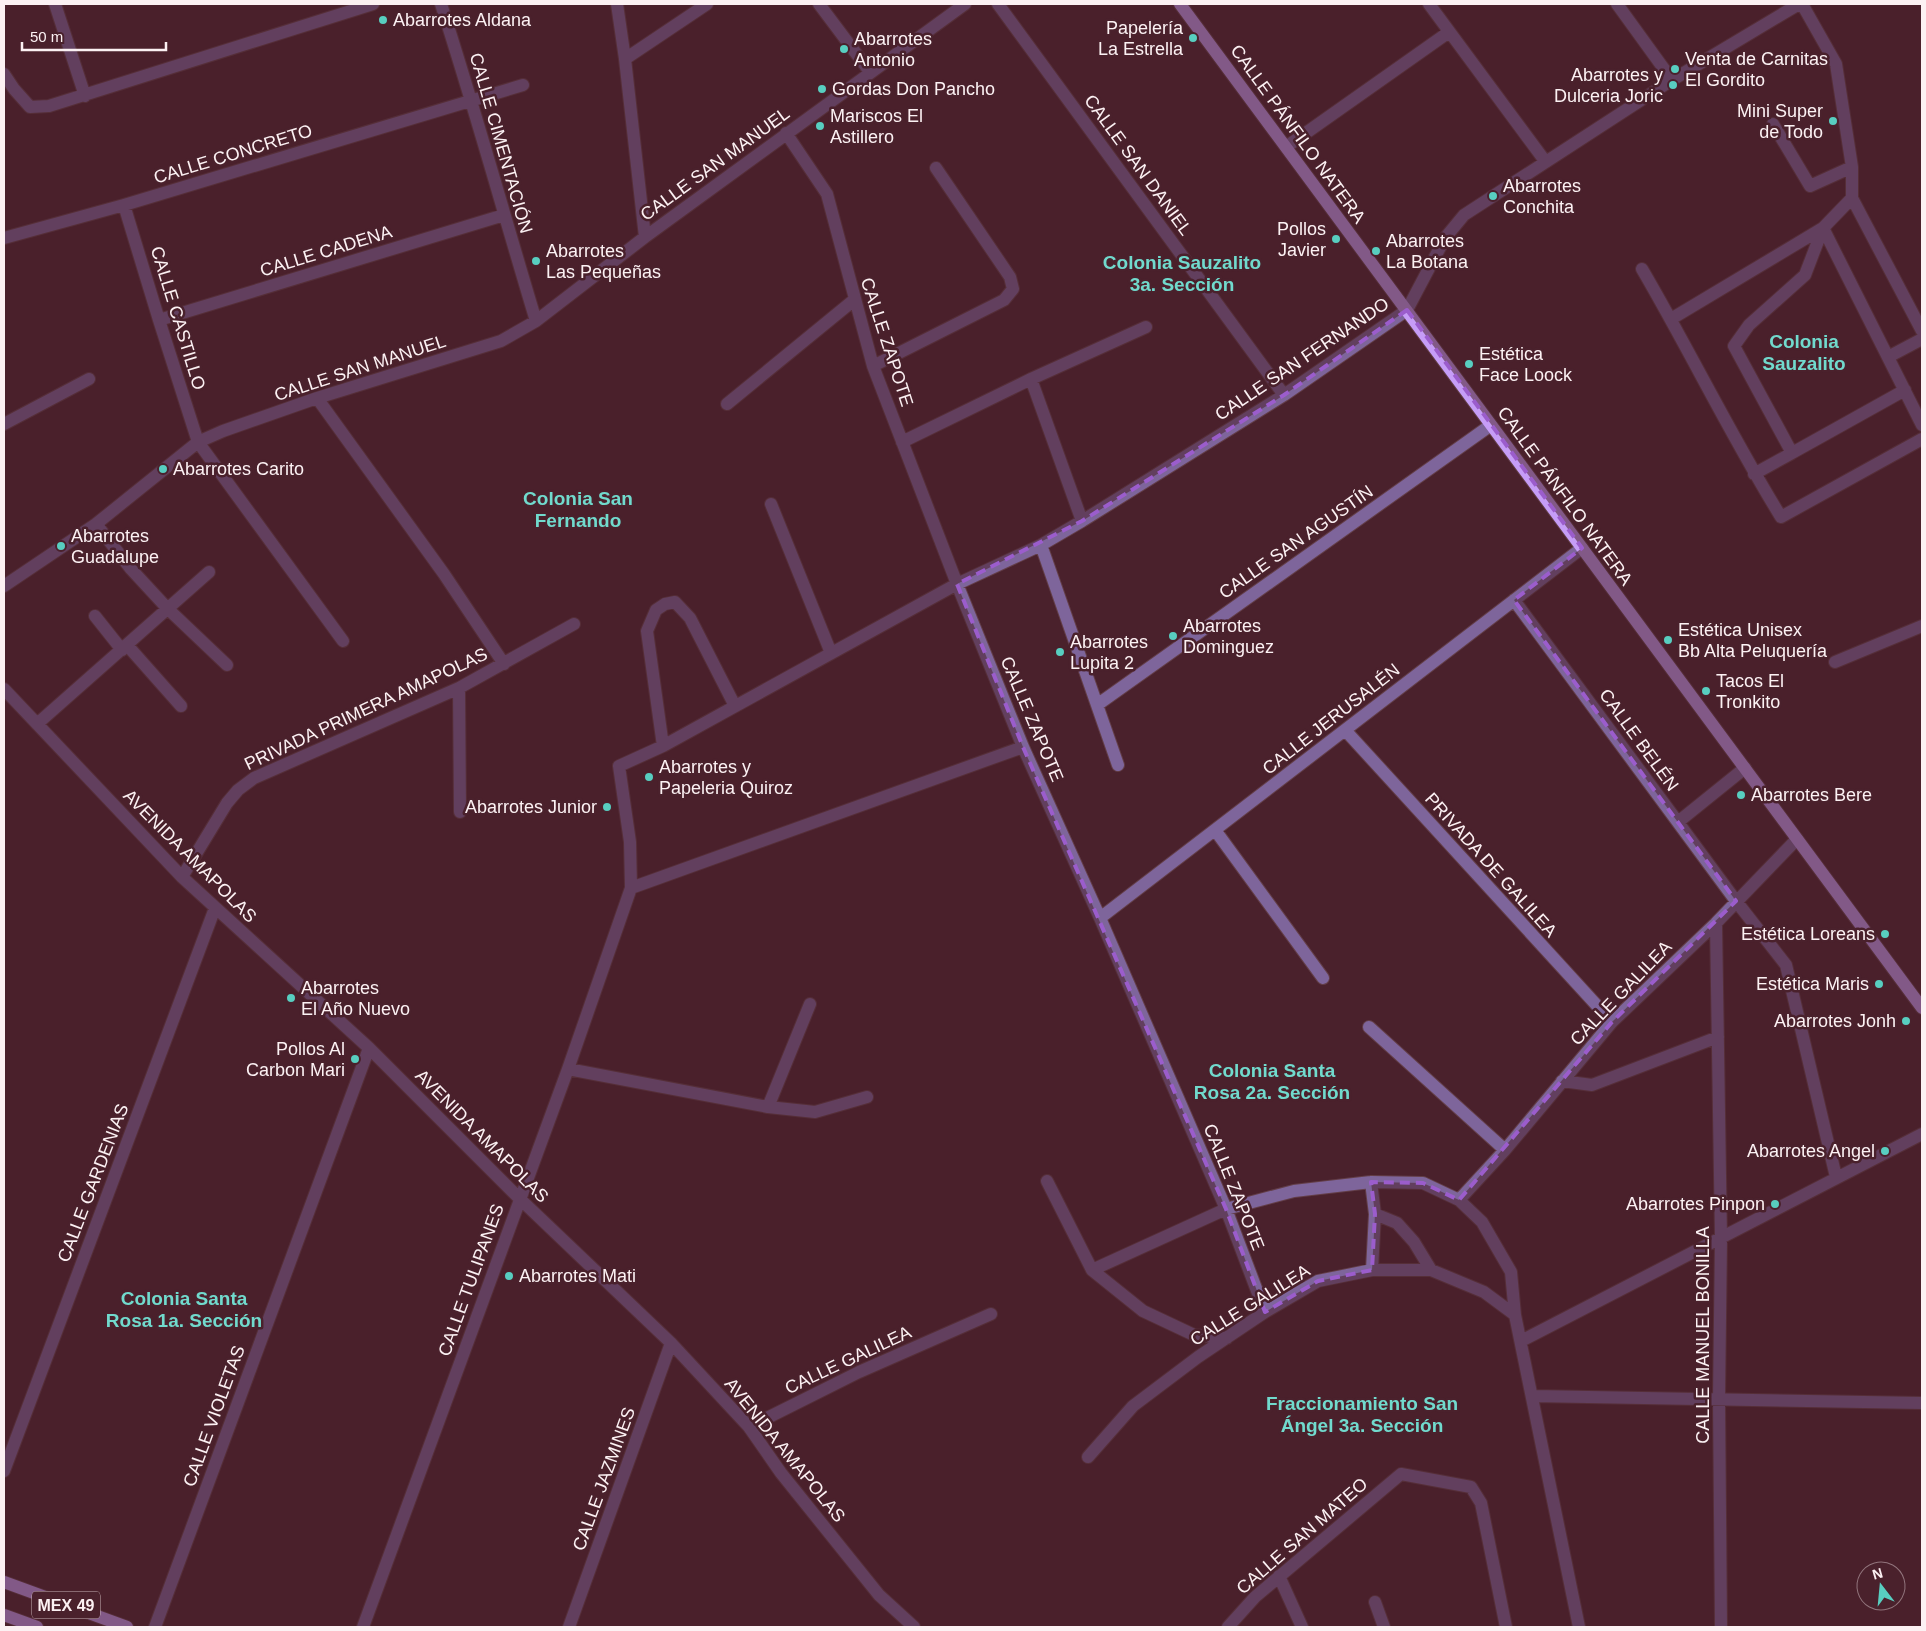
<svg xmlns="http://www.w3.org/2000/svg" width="1926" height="1631" viewBox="0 0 1926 1631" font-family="Helvetica,sans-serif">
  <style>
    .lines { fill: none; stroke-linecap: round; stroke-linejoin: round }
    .minor-casing { stroke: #633e48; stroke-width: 14 }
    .major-casing { stroke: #633e48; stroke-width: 14 }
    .minor { stroke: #7e659b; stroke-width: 12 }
    .major { stroke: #c69df7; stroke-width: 12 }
    .marked { fill: none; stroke: #9b5dcc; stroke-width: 4; stroke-dasharray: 10 6; stroke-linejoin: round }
    .poi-dot { fill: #58cec0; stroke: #4a212c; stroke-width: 2 }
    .labels { text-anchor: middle; stroke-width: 5; stroke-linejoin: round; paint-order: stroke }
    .shield { fill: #4a212c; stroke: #c7b3b7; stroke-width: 1 }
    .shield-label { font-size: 16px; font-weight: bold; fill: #fcf1f3 }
    .poi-label { font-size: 18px; fill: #fcf1f3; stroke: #4a212c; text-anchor: start }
    .street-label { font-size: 18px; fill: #fcf1f3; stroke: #4a212c }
    .neighbourhood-label { font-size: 19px; font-weight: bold; fill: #71dacd; stroke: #4a212c }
  </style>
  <rect width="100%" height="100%" fill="#4a212c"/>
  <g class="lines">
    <defs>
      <path id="minor" d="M 55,4 L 85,96
        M 441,4 C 475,109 504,215 536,321
        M 617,4 L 625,59 L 645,237
        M 819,4 L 870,72
        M 998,4 L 1284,395
        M 1429,4 L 1545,161
        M 1617,4 L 1672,80
        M 1802,4 L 1836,64 L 1852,167 L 1852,198 L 1823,228 L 1922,425
        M 625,59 L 707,4
        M 4,74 L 14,89 L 30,107 L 49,106 L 373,4
        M 1773,124 L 1810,186 L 1852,167
        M 786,133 L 827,194 L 873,366 L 957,584 L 1023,747 L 1100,918 L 1226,1209 L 1265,1312
        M 1286,147 L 1449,32
        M 1852,198 L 1922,331
        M 124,205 L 159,320 L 198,442 L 343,641
        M 1823,228 L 1805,275 L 1749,325 L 1734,346 L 1792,453 L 1905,390
        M 4,238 L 124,205 L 523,85
        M 1642,269 C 1690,351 1731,436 1781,517 L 1922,439
        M 1671,319 L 1823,228
        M 159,320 L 504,215
        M 1888,357 L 1922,339
        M 873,366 L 1004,300 L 1013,289 L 1010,277 L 936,168
        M 1031,379 L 1082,521
        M 317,398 L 444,574 L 504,664
        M 727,404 L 854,300
        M 4,424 L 89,379
        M 902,442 L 1031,379 L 1146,327
        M 1754,474 L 1792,453
        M 771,504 L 831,653
        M 96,524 L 131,569 L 167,608 L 227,665
        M 1041,545 L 1118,765
        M 4,586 L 96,524 L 198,442 L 223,431 L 317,398 L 501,341 L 536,321 L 645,237 L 965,4
        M 1514,600 L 1736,901 L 1786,965 L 1836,1177
        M 95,616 L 122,650
        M 127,645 L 181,706
        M 1835,662 L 1922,626
        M 459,688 L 460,812
        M 4,689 L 182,877 L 369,1048 L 519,1198 L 671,1343 L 749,1427 L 781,1473 L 879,1595 L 914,1627
        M 1097,705 L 1491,425
        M 37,724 L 209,572
        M 1345,730 L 1612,1022
        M 663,746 L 647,631 L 656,610 L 665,604 L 675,602 L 690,618 L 735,706
        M 1678,822 L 1745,768
        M 1215,830 L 1323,978
        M 182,877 L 227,803 L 238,790 L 254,778 L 459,688 L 574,624
        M 631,888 L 1023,747
        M 1100,918 L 1582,548
        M 1716,923 L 1721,1238 L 1719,1399 L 1721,1627
        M 1369,1027 L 1505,1150
        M 568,1069 L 768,1107 L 815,1112 L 867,1097
        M 1562,1081 L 1592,1085 L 1718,1037
        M 768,1107 L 810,1004
        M 1047,1181 L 1092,1270 L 1143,1311 L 1194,1335 L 1227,1338
        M 1371,1182 L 1375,1214 L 1372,1270
        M 1459,1200 L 1505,1150 L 1612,1022 L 1716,923 L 1797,839
        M 1375,1214 L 1397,1223 L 1414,1242 L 1431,1270
        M 1092,1270 L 1226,1209 L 1294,1191 L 1371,1182 L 1423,1183 L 1459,1200 L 1482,1222 L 1511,1272 L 1515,1315 L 1579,1627
        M 1521,1341 L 1922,1134
        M 1533,1396 L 1922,1403
        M 749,1427 L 859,1372 L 991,1314
        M 1088,1457 L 1133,1406 L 1198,1357 L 1265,1312 L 1318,1281 L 1372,1270 L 1431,1270 L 1484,1292 L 1515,1315
        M 4,1471 L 215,908
        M 1279,1576 L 1302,1627
        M 1375,1602 L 1384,1627
        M 155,1627 L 369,1048
        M 363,1627 L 568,1069 L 631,888 L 630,842 L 619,766 L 663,746 L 957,584 L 1041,545 L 1082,521 L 1284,395 L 1407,310 L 1445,238 L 1464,215 L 1672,80 L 1799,4
        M 569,1627 L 671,1343
        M 1228,1627 L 1255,1597 L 1401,1474 L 1471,1487 L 1481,1503 L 1506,1627"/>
      <path id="major" d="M 1180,4 L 1922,1008
        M 4,1582 L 127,1627
        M 4,1615 L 37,1627"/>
    </defs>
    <use href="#minor" class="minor-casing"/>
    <use href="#major" class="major-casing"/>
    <use href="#minor" class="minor"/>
    <use href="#major" class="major"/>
  </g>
  <path d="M0 0H1926V1631H0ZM 1407,310 L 1582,548 L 1514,600 L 1736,901 L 1612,1022 L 1459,1200 L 1423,1183 L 1371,1182 L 1375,1214 L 1372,1270 L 1318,1281 L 1265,1312 L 1226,1209 L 1023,747 L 957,584 L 1082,521 L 1284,395 Z" fill="#4a212c" fill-opacity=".55" fill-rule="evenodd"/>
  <path class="marked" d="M 1407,310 L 1582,548 L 1514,600 L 1736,901 L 1612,1022 L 1459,1200 L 1423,1183 L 1371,1182 L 1375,1214 L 1372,1270 L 1318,1281 L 1265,1312 L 1226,1209 L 1023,747 L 957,584 L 1082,521 L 1284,395 Z"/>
  <g class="poi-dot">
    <circle cx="383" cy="20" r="5"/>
    <circle cx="1193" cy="38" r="5"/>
    <circle cx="844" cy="49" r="5"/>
    <circle cx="1675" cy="69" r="5"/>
    <circle cx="1673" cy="85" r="5"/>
    <circle cx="822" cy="89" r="5"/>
    <circle cx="1833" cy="121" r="5"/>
    <circle cx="820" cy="126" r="5"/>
    <circle cx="1493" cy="196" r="5"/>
    <circle cx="1336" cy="239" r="5"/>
    <circle cx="1376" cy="251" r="5"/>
    <circle cx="536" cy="261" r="5"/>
    <circle cx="1469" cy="364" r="5"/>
    <circle cx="163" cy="469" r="5"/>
    <circle cx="61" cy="546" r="5"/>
    <circle cx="1173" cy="636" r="5"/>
    <circle cx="1668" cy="640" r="5"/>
    <circle cx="1060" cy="652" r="5"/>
    <circle cx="1706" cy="691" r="5"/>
    <circle cx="649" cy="777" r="5"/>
    <circle cx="1741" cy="795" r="5"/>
    <circle cx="607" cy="807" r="5"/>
    <circle cx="1885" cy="934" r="5"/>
    <circle cx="1879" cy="984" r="5"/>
    <circle cx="291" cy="998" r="5"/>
    <circle cx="1906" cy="1021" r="5"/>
    <circle cx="355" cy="1059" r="5"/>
    <circle cx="1885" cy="1151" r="5"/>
    <circle cx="1775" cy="1204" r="5"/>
    <circle cx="509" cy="1276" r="5"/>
  </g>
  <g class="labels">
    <rect class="shield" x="32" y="1591.5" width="68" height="27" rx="4"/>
    <g class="shield-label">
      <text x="66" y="1611">MEX 49</text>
    </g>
    <g class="poi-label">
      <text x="393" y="26">Abarrotes Aldana</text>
      <text x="1183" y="34" text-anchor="end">Papelería<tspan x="1183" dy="21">La Estrella</tspan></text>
      <text x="854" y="45">Abarrotes<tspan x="854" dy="21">Antonio</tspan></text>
      <text x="1685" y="65">Venta de Carnitas<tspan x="1685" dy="21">El Gordito</tspan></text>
      <text x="1663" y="81" text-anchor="end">Abarrotes y<tspan x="1663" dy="21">Dulceria Joric</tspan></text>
      <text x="832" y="95">Gordas Don Pancho</text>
      <text x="1823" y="117" text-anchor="end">Mini Super<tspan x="1823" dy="21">de Todo</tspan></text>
      <text x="830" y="122">Mariscos El<tspan x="830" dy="21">Astillero</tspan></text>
      <text x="1503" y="192">Abarrotes<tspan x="1503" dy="21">Conchita</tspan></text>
      <text x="1326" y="235" text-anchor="end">Pollos<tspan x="1326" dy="21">Javier</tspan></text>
      <text x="1386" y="247">Abarrotes<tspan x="1386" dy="21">La Botana</tspan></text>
      <text x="546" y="257">Abarrotes<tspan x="546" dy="21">Las Pequeñas</tspan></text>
      <text x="1479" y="360">Estética<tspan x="1479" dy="21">Face Loock</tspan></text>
      <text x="173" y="475">Abarrotes Carito</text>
      <text x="71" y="542">Abarrotes<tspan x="71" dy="21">Guadalupe</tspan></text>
      <text x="1183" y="632">Abarrotes<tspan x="1183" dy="21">Dominguez</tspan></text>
      <text x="1678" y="636">Estética Unisex<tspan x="1678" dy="21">Bb Alta Peluquería</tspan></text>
      <text x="1070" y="648">Abarrotes<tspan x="1070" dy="21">Lupita 2</tspan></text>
      <text x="1716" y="687">Tacos El<tspan x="1716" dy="21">Tronkito</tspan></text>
      <text x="659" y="773">Abarrotes y<tspan x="659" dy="21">Papeleria Quiroz</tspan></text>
      <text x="1751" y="801">Abarrotes Bere</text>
      <text x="597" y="813" text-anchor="end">Abarrotes Junior</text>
      <text x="1875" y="940" text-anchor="end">Estética Loreans</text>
      <text x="1869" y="990" text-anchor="end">Estética Maris</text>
      <text x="301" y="994">Abarrotes<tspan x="301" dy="21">El Año Nuevo</tspan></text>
      <text x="1896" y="1027" text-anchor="end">Abarrotes Jonh</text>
      <text x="345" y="1055" text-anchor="end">Pollos Al<tspan x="345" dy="21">Carbon Mari</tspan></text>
      <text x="1875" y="1157" text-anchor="end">Abarrotes Angel</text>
      <text x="1765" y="1210" text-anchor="end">Abarrotes Pinpon</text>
      <text x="519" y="1282">Abarrotes Mati</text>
    </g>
    <g class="street-label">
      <text transform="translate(1298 134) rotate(54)" y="6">CALLE PÁNFILO NATERA</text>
      <text transform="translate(501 143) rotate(74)" y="6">CALLE CIMENTACIÓN</text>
      <text transform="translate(233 154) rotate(-17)" y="6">CALLE CONCRETO</text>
      <text transform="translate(715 164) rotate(-36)" y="6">CALLE SAN MANUEL</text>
      <text transform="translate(1138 165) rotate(54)" y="6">CALLE SAN DANIEL</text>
      <text transform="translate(326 251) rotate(-17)" y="6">CALLE CADENA</text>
      <text transform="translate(178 318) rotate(73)" y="6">CALLE CASTILLO</text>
      <text transform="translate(887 342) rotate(72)" y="6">CALLE ZAPOTE</text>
      <text transform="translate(1302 359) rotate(-34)" y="6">CALLE SAN FERNANDO</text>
      <text transform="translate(360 368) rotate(-18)" y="6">CALLE SAN MANUEL</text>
      <text transform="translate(1565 496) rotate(54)" y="6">CALLE PÁNFILO NATERA</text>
      <text transform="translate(1296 542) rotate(-35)" y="6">CALLE SAN AGUSTÍN</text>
      <text transform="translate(366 709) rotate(-25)" y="6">PRIVADA PRIMERA AMAPOLAS</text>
      <text transform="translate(1032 719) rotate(67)" y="6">CALLE ZAPOTE</text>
      <text transform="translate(1331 719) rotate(-38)" y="6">CALLE JERUSALÉN</text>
      <text transform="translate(1639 740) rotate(54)" y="6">CALLE BELÉN</text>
      <text transform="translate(190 856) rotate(45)" y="6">AVENIDA AMAPOLAS</text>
      <text transform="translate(1491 865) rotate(48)" y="6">PRIVADA DE GALILEA</text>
      <text transform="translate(1621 993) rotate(-46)" y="6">CALLE GALILEA</text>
      <text transform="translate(482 1136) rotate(45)" y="6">AVENIDA AMAPOLAS</text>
      <text transform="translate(93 1183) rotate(-69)" y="6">CALLE GARDENIAS</text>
      <text transform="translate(1234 1187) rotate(68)" y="6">CALLE ZAPOTE</text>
      <text transform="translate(471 1280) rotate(-70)" y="6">CALLE TULIPANES</text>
      <text transform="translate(1250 1305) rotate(-32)" y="6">CALLE GALILEA</text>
      <text transform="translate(1703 1335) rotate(-90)" y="6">CALLE MANUEL BONILLA</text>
      <text transform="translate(848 1360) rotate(-25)" y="6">CALLE GALILEA</text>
      <text transform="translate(214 1416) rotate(-70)" y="6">CALLE VIOLETAS</text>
      <text transform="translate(785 1450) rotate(51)" y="6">AVENIDA AMAPOLAS</text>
      <text transform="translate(604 1479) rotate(-70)" y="6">CALLE JAZMINES</text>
      <text transform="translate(1302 1536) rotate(-41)" y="6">CALLE SAN MATEO</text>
    </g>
    <g class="neighbourhood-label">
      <text x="1182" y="269">Colonia Sauzalito<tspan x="1182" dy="22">3a. Sección</tspan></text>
      <text x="1804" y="348">Colonia<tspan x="1804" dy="22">Sauzalito</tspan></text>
      <text x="578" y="505">Colonia San<tspan x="578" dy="22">Fernando</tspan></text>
      <text x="1272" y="1077">Colonia Santa<tspan x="1272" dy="22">Rosa 2a. Sección</tspan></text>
      <text x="184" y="1305">Colonia Santa<tspan x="184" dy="22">Rosa 1a. Sección</tspan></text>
      <text x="1362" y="1410">Fraccionamiento San<tspan x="1362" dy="22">Ángel 3a. Sección</tspan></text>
    </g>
  </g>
  <rect width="1926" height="1631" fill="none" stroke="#fcf1f3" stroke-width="10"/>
  <g transform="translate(1881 1586) rotate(344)"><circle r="24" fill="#4a212c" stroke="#91747c"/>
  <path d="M0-4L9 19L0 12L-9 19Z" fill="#58cec0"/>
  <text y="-8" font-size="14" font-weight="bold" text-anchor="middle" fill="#fcf1f3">N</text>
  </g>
  <path d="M22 42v8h144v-8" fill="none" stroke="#fcf1f3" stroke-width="2.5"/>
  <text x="30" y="42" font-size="15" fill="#fcf1f3" stroke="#4a212c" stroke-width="4" paint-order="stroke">50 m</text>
</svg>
